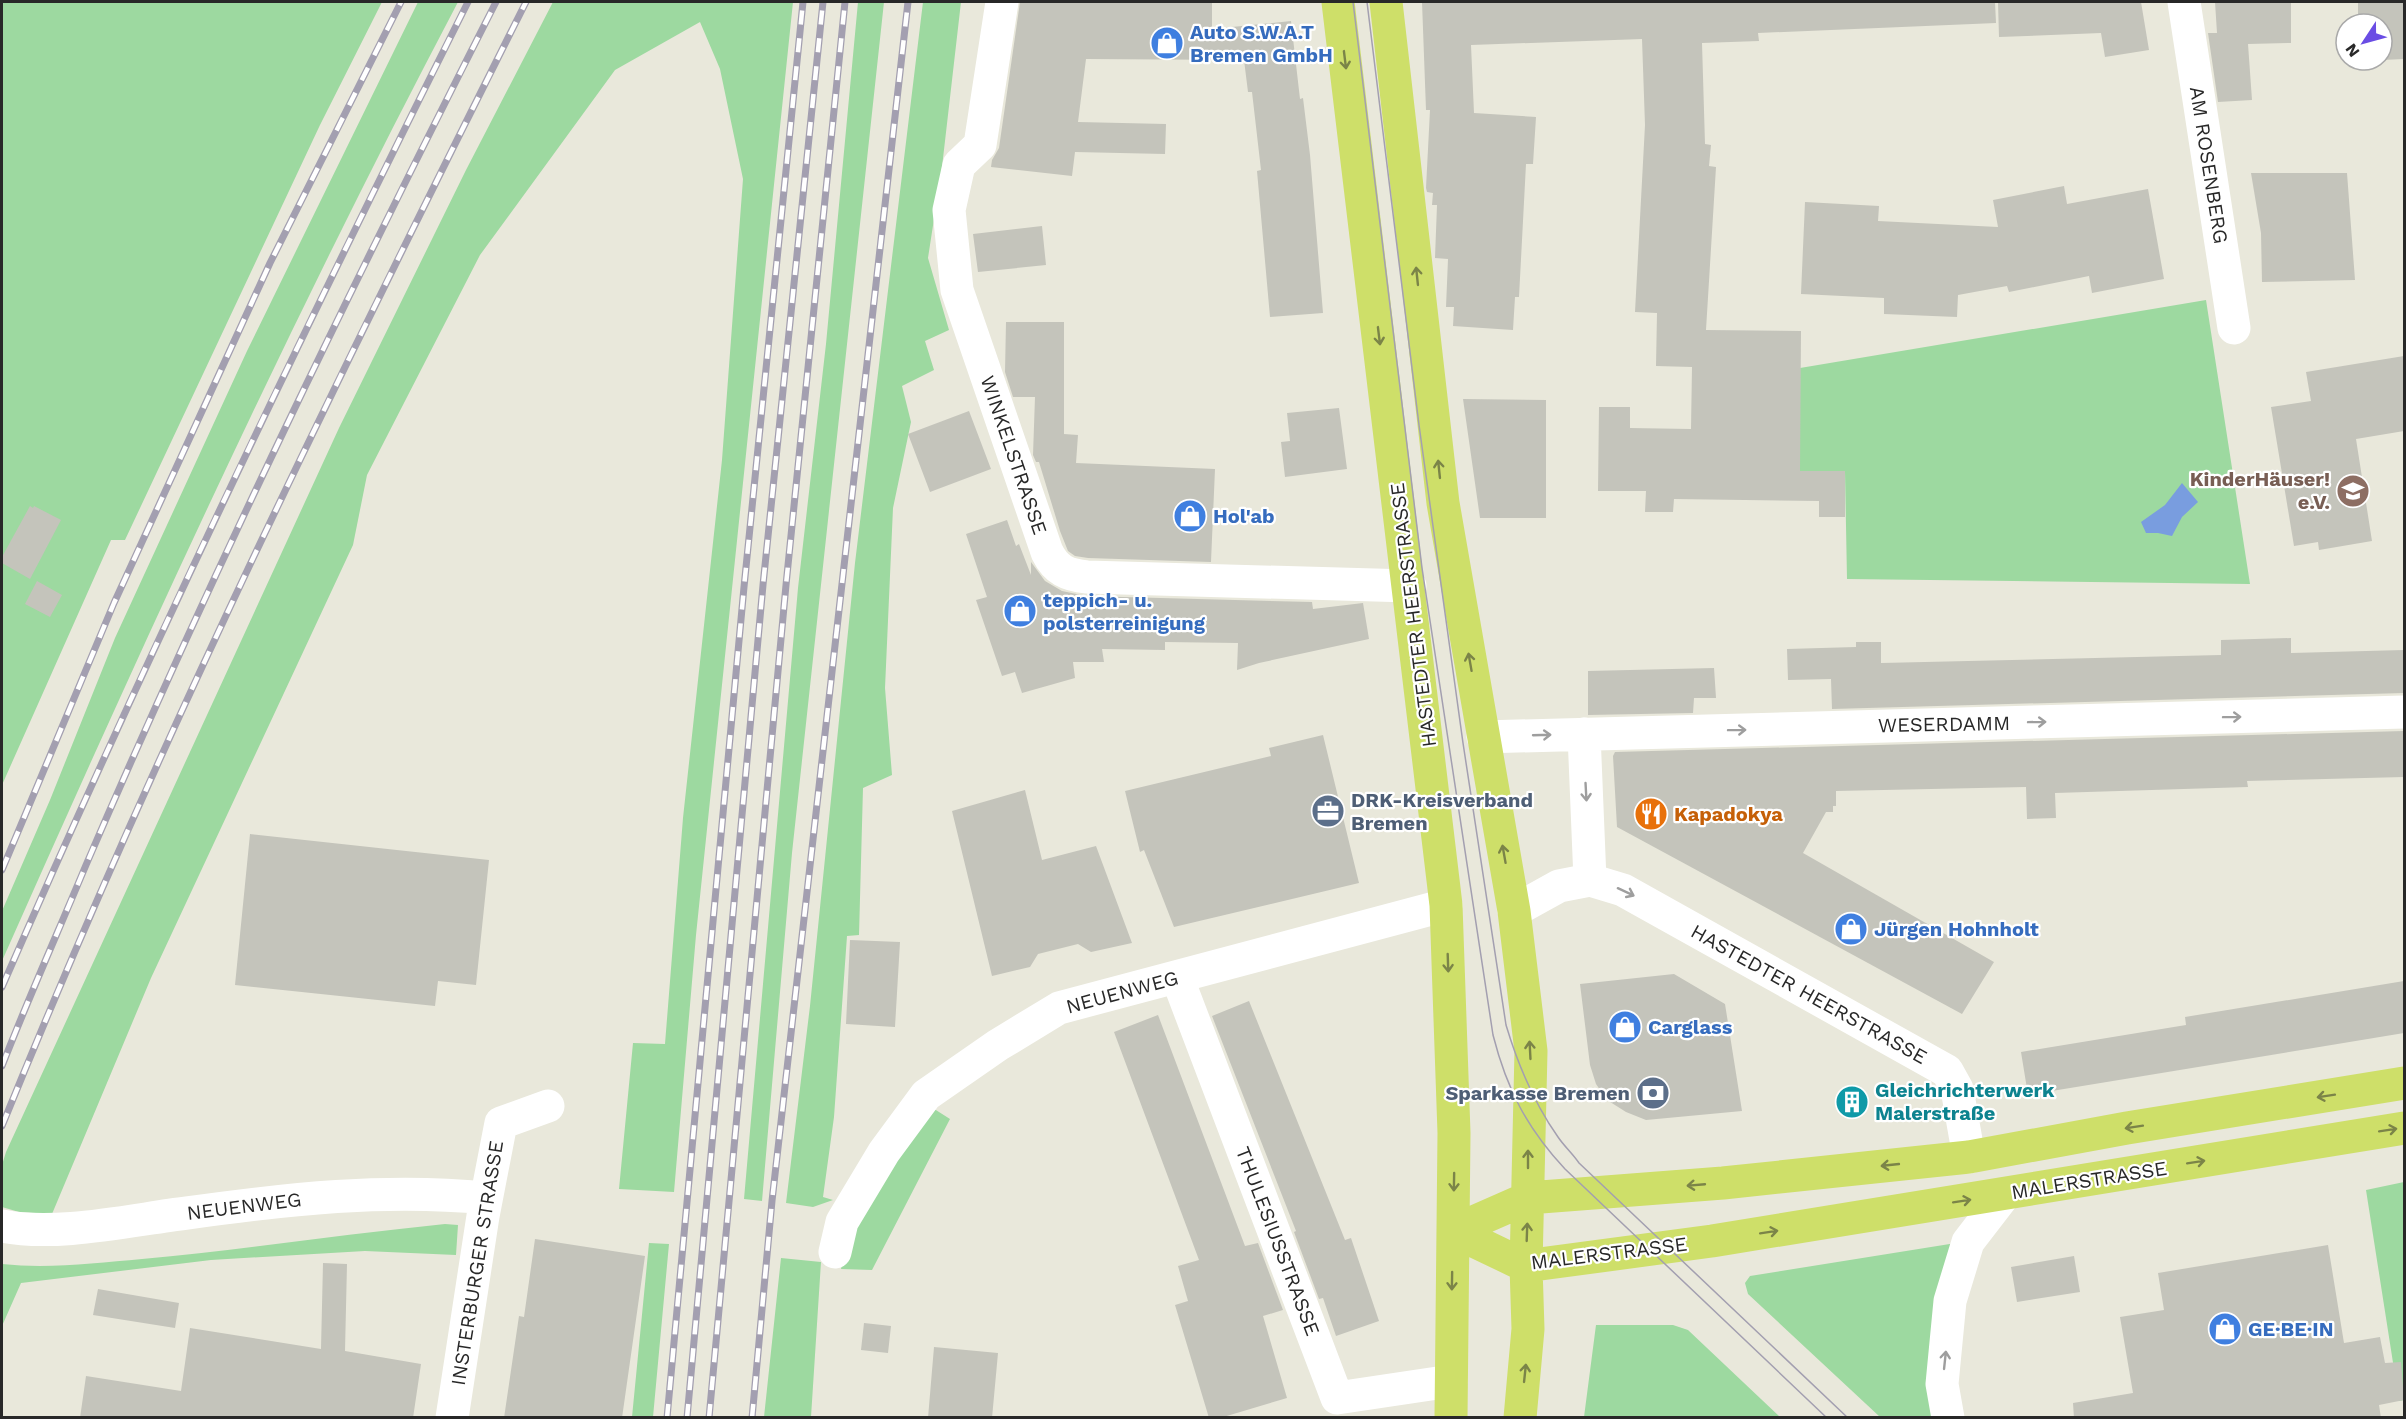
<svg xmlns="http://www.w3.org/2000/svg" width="2406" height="1419" viewBox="0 0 2406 1419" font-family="'Work Sans',sans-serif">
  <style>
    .green { fill: #9dd9a0 }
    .water { fill: #799ddf }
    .building { fill: #c4c4bb }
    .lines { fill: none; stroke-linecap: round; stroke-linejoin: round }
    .minor { stroke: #fff; stroke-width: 33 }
    .major { stroke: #cedf69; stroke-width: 33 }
    .tram { stroke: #a39fb0; stroke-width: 1.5 }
    .rail-casing { stroke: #a39fb0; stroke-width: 7 }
    .rail { stroke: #fff; stroke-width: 4.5; stroke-dasharray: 14; stroke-linecap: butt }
    .oneway { stroke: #7b8448 }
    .oneway2 { stroke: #9e9e9e }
    .labels { text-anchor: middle; stroke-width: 4.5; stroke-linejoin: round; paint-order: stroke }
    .shop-label { font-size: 20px; font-weight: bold; fill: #366cbe; stroke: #fff; text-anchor: start }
    .street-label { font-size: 20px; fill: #282828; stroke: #fff }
    .education-label { font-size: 20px; font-weight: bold; fill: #785e54; stroke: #fff; text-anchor: end }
    .service-label { font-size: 20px; font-weight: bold; fill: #4e5e75; stroke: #fff; text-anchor: start }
    .food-label { font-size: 20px; font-weight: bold; fill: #c56008; stroke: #fff; text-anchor: start }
    .culture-label { font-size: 20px; font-weight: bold; fill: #0d838f; stroke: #fff; text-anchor: start }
  </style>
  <rect width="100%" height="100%" fill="#e9e8db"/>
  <path class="green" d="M 2,2 L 382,2 L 320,125 L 125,540 L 111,540 L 2,785 Z
    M 418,2 L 458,2 C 293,315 145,638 2,961 L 2,911 L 50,800 L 115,638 L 247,351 Z
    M 553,2 L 793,2 L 696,935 L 674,1192 L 619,1189 L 633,1043 L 665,1044 L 683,818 L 722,460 L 743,179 L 720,69 L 700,22 L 615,70 L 480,255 L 367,475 L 353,545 L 151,978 L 52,1214 L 19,1212 L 2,1207 L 2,1165 L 6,1152 L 339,428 L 466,170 Z
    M 858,2 L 884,2 L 792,853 L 762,1201 L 744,1199 L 798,588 L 826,344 Z
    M 923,2 L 961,2 L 942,167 L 928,258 L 949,330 L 925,341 L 934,370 L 902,386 L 911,422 L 893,508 L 885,688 L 892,775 L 863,788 L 859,935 L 847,936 L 834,1117 L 823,1197 L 833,1200 L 813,1207 L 786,1203 L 810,1006 L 855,563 Z
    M 2206,300 L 2250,584 L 1847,579 L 1845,472 L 1800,471 L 1800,368 Z
    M 928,1105 L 950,1119 L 872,1270 L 841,1269 L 846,1244 Z
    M 2404,1182 L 2404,1400 L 2399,1401 L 2366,1190 Z
    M 445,1224 L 458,1225 L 456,1255 L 365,1251 L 211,1260 L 21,1283 L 2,1326 L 2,1264 C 48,1269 96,1263 142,1259 C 244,1250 344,1234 445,1224 Z
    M 649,1243 L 669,1244 L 653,1417 L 632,1417 Z
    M 1956,1243 L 1934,1417 L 1880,1417 L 1748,1294 L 1745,1283 L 1750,1276 Z
    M 781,1258 L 821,1262 L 811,1417 L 764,1417 Z
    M 1596,1325 L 1673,1325 L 1688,1330 L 1780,1417 L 1584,1417 Z"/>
  <path class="water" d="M 2182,483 L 2198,502 L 2182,517 L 2172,536 L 2158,533 L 2146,533 L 2141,522 L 2165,505 Z"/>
  <path class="building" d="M 1020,2 L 1212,2 L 1212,29 L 1291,21 L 1300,99 L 1303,98 L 1310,155 L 1323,313 L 1270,317 L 1257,171 L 1261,170 L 1252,92 L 1248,92 L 1244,60 L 1086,59 L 1078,122 L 1166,124 L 1165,154 L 1075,152 L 1072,176 L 991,167 L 992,160 L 999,148 Z
    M 1422,2 L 1995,2 L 1996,23 L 1758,33 L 1759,41 L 1702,43 L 1705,144 L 1711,145 L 1709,166 L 1716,167 L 1706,330 L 1801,331 L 1800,471 L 1845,471 L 1845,517 L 1819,517 L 1819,501 L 1674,499 L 1673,512 L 1645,512 L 1646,491 L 1598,491 L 1599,407 L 1630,407 L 1630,428 L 1691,429 L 1692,367 L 1656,366 L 1657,313 L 1635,312 L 1645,125 L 1642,39 L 1471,45 L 1474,113 L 1536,117 L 1533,164 L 1526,164 L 1519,297 L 1515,297 L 1513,330 L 1453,326 L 1454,307 L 1446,307 L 1448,259 L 1435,258 L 1437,205 L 1432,205 L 1433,193 L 1427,192 L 1426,188 L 1430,110 L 1426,110 Z
    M 1998,2 L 2141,2 L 2149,50 L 2105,57 L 2101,33 L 1999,37 Z
    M 2215,2 L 2291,2 L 2291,43 L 2248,44 L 2252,100 L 2218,102 L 2208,33 L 2217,33 Z
    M 2358,2 L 2404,2 L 2404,59 L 2382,60 L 2382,24 L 2358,24 Z
    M 2251,173 L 2347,173 L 2355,280 L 2262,282 L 2261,233 Z
    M 2064,186 L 2067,204 L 2148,189 L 2164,279 L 2092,293 L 2089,276 L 2009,292 L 2007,286 L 1958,295 L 1957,317 L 1884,314 L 1884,298 L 1801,294 L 1805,202 L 1879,206 L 1878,221 L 1998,227 L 1993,200 Z
    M 1042,226 L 1046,265 L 978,272 L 973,234 Z
    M 1006,322 L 1064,322 L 1064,434 L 1078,435 L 1076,463 L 1215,469 L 1211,562 L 1088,558 L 1075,556 L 1068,551 L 1060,531 L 1039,462 L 1036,462 L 1033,455 L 1035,397 L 1013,397 L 1005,372 Z
    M 2404,356 L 2404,431 L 2356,439 L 2372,541 L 2319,550 L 2318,542 L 2294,546 L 2271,407 L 2311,401 L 2306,372 Z
    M 1463,399 L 1546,400 L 1546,518 L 1480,518 Z
    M 1339,408 L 1347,469 L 1285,477 L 1281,442 L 1290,441 L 1287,413 Z
    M 969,411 L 991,469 L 930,492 L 908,434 Z
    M 30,506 L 33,508 L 34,506 L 61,520 L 30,579 L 2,563 L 2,557 Z
    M 1007,520 L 1016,546 L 1019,544 L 1031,575 L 1031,562 L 1045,581 L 1062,591 L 1086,596 L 1312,602 L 1313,609 L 1363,603 L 1369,639 L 1259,663 L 1237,670 L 1238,643 L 1165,642 L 1165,650 L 1102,649 L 1104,662 L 1073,662 L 1075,678 L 1022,693 L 1015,672 L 1002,676 L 976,600 L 987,597 L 966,534 Z
    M 37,581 L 62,595 L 50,617 L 25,604 Z
    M 2291,638 L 2291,653 L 2404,650 L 2404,693 L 1832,709 L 1831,679 L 1788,680 L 1787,649 L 1856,647 L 1856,642 L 1881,642 L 1881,663 L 2221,655 L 2221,640 Z
    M 1714,668 L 1716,698 L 1694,698 L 1693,713 L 1588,715 L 1588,671 Z
    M 2404,731 L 2404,777 L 2247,781 L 2248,787 L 2055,793 L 2056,818 L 2027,819 L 2026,787 L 1836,791 L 1836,806 L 1833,806 L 1833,812 L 1826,812 L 1803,853 L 1994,962 L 1962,1014 L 1617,827 L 1613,756 L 1615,752 Z
    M 1323,735 L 1359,883 L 1174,927 L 1144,850 L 1140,852 L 1125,791 L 1271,756 L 1269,748 Z
    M 1025,790 L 1042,860 L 1096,846 L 1132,943 L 1091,952 L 1078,944 L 1038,954 L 1030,967 L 992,976 L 952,811 Z
    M 250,834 L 489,860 L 476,985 L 438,981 L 435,1006 L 235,985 Z
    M 850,940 L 900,942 L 895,1027 L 846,1024 Z
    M 1674,974 L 1725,1004 L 1742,1111 L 1646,1120 L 1626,1112 L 1607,1100 L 1596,1084 L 1590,1065 L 1580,984 Z
    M 2404,981 L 2404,1033 L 2028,1095 L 2021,1052 L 2186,1025 L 2185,1017 Z
    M 1249,1001 L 1345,1240 L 1351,1238 L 1379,1321 L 1336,1336 L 1323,1298 L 1319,1299 L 1294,1232 L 1296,1231 L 1212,1016 Z
    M 1158,1015 L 1245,1246 L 1258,1243 L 1283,1310 L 1263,1316 L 1287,1398 L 1220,1418 L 1209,1418 L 1175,1305 L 1188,1301 L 1178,1266 L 1199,1260 L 1114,1032 Z
    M 535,1239 L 645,1256 L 622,1418 L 504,1418 L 519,1316 L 524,1317 Z
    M 2328,1245 L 2344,1343 L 2380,1337 L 2385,1363 L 2401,1362 L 2404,1400 L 2379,1405 L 2381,1418 L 2074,1418 L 2073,1403 L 2133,1393 L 2120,1317 L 2164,1310 L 2158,1273 Z
    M 2074,1256 L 2080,1292 L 2017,1302 L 2011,1267 Z
    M 323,1263 L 347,1264 L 345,1351 L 421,1364 L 413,1418 L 80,1418 L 86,1376 L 181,1391 L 190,1328 L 321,1349 Z
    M 98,1289 L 179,1303 L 175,1328 L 93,1315 Z
    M 864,1323 L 891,1326 L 888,1353 L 861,1350 Z
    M 934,1347 L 998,1353 L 992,1418 L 928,1418 Z"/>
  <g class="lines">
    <path class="minor" d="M 1002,2 L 980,145 L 959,165 L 949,210 L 957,290 L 1047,552 C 1056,570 1067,575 1087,577 L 1410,586
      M 2184,2 L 2234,328
      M 1584,734 L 1590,880
      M 1483,737 L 2404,712
      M 1514,911 L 1559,886 L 1590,880 L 1623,890 L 1947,1071 L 1957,1089 L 1969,1157
      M 1177,977 L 1337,1398 L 1451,1381
      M 2,1226 C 57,1237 130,1220 187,1213 C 287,1199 386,1188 486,1198
      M 835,1252 L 842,1222 L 884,1152 L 926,1095 L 998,1045 L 1059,1008 L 1446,905
      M 452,1418 L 483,1216 L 501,1123 L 548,1106
      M 1948,1418 L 1942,1384 L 1950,1301 L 1968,1242 L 2005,1194"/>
    <path class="major" d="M 1338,2 L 1446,905 L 1454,1133 L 1451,1418
      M 1386,2 L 1443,503 L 1514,911 L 1531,1051 L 1526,1266 L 1528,1329 L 1520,1418
      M 1453,1231 L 1526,1266 L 1712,1241 L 2404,1128
      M 1453,1231 L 1528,1198 L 1723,1183 L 1969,1157 L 2127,1128 L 2404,1083"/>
    <path class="tram" d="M 1353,2 L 1422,568 L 1493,1035 C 1507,1090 1527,1128 1565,1169 L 1827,1418
      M 1367,2 L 1419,425 L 1463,743 L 1506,1025 C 1518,1065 1534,1103 1558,1137 C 1564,1146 1573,1154 1579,1163 L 1848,1418"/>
    <defs>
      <path id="rail" d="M 2,870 L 114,603 L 270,263 L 401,2
        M 2,987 C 147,654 305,327 468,2
        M 2,1066 C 28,999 58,932 86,865 C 212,572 352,286 496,2
        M 2,1126 C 157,743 341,371 526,2
        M 667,1418 L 744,587 L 803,2
        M 687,1418 L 763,585 L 823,2
        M 709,1418 L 786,585 L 845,2
        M 752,1418 L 772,1201 L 908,2"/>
    </defs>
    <use href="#rail" class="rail-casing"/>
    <use href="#rail" class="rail"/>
  </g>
  <defs><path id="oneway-shaft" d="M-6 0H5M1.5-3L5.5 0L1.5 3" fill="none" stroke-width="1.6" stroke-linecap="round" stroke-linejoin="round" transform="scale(1.5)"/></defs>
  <g class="oneway">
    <use href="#oneway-shaft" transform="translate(1345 60) rotate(83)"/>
    <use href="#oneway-shaft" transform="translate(1417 276) rotate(-96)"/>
    <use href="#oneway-shaft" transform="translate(1379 336) rotate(83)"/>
    <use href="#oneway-shaft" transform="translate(1439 469) rotate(-96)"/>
    <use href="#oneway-shaft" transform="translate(1470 662) rotate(-100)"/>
    <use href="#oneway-shaft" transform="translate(1504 854) rotate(-100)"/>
    <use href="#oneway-shaft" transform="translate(1448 963) rotate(88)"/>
    <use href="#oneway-shaft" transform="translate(1530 1050) rotate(-93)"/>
    <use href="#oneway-shaft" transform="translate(2326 1096) rotate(171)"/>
    <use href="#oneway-shaft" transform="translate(2134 1127) rotate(171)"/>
    <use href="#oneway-shaft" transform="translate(2388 1130) rotate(-9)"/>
    <use href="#oneway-shaft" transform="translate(1528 1159) rotate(-90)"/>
    <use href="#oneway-shaft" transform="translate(2196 1162) rotate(-9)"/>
    <use href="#oneway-shaft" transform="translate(1890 1165) rotate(174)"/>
    <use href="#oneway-shaft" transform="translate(1454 1182) rotate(91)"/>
    <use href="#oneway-shaft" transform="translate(1696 1185) rotate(175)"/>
    <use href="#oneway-shaft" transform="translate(1962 1201) rotate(-9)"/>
    <use href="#oneway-shaft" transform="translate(1527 1232) rotate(-88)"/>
    <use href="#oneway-shaft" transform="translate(1769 1232) rotate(-9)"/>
    <use href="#oneway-shaft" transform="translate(1452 1281) rotate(91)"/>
    <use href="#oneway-shaft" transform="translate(1525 1373) rotate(-84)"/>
  </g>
  <g class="oneway2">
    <use href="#oneway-shaft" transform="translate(2232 717) rotate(-1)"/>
    <use href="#oneway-shaft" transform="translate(2037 722) rotate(-1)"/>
    <use href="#oneway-shaft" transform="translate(1737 730) rotate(-1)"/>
    <use href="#oneway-shaft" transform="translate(1542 735) rotate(-2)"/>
    <use href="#oneway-shaft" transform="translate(1586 792) rotate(87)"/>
    <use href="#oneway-shaft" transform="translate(1626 892) rotate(25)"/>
    <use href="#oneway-shaft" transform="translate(1945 1360) rotate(-84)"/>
  </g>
  <defs>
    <symbol id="shop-disc" viewBox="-11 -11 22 22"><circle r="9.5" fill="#3f7fe0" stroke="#fff"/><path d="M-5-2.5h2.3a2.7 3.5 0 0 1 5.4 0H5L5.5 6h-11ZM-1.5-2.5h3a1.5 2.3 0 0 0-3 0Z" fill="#fff"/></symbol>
    <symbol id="school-disc" viewBox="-11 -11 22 22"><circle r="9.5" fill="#8d6e63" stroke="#fff"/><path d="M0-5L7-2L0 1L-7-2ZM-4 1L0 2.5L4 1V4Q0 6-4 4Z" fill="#fff"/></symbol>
    <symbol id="office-disc" viewBox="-11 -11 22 22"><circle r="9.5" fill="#5c6f8a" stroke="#fff"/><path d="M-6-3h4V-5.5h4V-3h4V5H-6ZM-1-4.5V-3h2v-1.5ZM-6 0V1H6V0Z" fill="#fff"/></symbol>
    <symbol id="restaurant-disc" viewBox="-11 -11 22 22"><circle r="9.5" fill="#e8710a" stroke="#fff"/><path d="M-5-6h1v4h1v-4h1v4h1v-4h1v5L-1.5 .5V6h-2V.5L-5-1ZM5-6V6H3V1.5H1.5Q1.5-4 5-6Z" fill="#fff"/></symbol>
    <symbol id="bank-disc" viewBox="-11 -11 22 22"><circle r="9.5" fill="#5c6f8a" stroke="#fff"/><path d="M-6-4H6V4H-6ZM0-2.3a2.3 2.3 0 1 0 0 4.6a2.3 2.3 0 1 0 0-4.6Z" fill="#fff"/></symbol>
    <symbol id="building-disc" viewBox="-11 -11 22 22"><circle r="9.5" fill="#0f9aa8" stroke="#fff"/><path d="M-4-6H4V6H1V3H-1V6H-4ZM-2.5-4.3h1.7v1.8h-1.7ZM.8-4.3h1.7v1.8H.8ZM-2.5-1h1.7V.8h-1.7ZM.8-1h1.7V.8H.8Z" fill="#fff"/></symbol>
  </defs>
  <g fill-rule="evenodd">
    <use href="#shop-disc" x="1148" y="24" width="38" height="38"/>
    <use href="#school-disc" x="2334" y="472" width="38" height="38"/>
    <use href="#shop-disc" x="1171" y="497" width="38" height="38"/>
    <use href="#shop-disc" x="1001" y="592" width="38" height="38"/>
    <use href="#office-disc" x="1309" y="792" width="38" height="38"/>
    <use href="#restaurant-disc" x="1632" y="795" width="38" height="38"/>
    <use href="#shop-disc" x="1832" y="910" width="38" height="38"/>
    <use href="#shop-disc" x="1606" y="1008" width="38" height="38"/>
    <use href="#bank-disc" x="1634" y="1074" width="38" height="38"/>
    <use href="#building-disc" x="1833" y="1083" width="38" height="38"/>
    <use href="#shop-disc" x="2206" y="1310" width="38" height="38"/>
  </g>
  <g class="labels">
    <g class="shop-label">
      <text x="1190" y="39">Auto S.W.A.T<tspan x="1190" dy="23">Bremen GmbH</tspan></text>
      <text x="1213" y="523">Hol'ab</text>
      <text x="1043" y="607">teppich- u.<tspan x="1043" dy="23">polsterreinigung</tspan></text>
      <text x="1874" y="936">Jürgen Hohnholt</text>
      <text x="1648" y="1034">Carglass</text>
      <text x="2248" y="1336">GE·BE·IN</text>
    </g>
    <g class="street-label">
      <text transform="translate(2209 165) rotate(81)" y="7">AM ROSENBERG</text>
      <text transform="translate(1014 455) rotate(71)" y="7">WINKELSTRASSE</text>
      <text transform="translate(1413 615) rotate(-97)" y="7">HASTEDTER HEERSTRASSE</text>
      <text transform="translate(1944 724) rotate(-1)" y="7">WESERDAMM</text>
      <text transform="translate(1122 992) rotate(-15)" y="7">NEUENWEG</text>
      <text transform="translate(1809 994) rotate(29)" y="7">HASTEDTER HEERSTRASSE</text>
      <text transform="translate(2089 1180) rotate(-9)" y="7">MALERSTRASSE</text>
      <text transform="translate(244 1206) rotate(-7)" y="7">NEUENWEG</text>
      <text transform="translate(1278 1241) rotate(69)" y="7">THULESIUSSTRASSE</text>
      <text transform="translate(1609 1253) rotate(-7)" y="7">MALERSTRASSE</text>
      <text transform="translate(477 1263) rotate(-81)" y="7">INSTERBURGER STRASSE</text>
    </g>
    <g class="education-label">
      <text x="2330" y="486">KinderHäuser!<tspan x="2330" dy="23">e.V.</tspan></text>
    </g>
    <g class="service-label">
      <text x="1351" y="807">DRK-Kreisverband<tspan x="1351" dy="23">Bremen</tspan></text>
      <text x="1630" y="1100" text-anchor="end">Sparkasse Bremen</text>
    </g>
    <g class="food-label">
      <text x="1674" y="821">Kapadokya</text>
    </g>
    <g class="culture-label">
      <text x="1875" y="1097">Gleichrichterwerk<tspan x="1875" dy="23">Malerstraße</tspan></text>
    </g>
  </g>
  <rect width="2406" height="1419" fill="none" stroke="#282828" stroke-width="6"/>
  <g transform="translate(2364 42) rotate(234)"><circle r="28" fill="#ffffff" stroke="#a9a9a9" stroke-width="1.5"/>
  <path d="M0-4.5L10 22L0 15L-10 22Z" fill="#6a4de4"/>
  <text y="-9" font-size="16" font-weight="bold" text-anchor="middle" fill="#282828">N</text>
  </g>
</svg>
